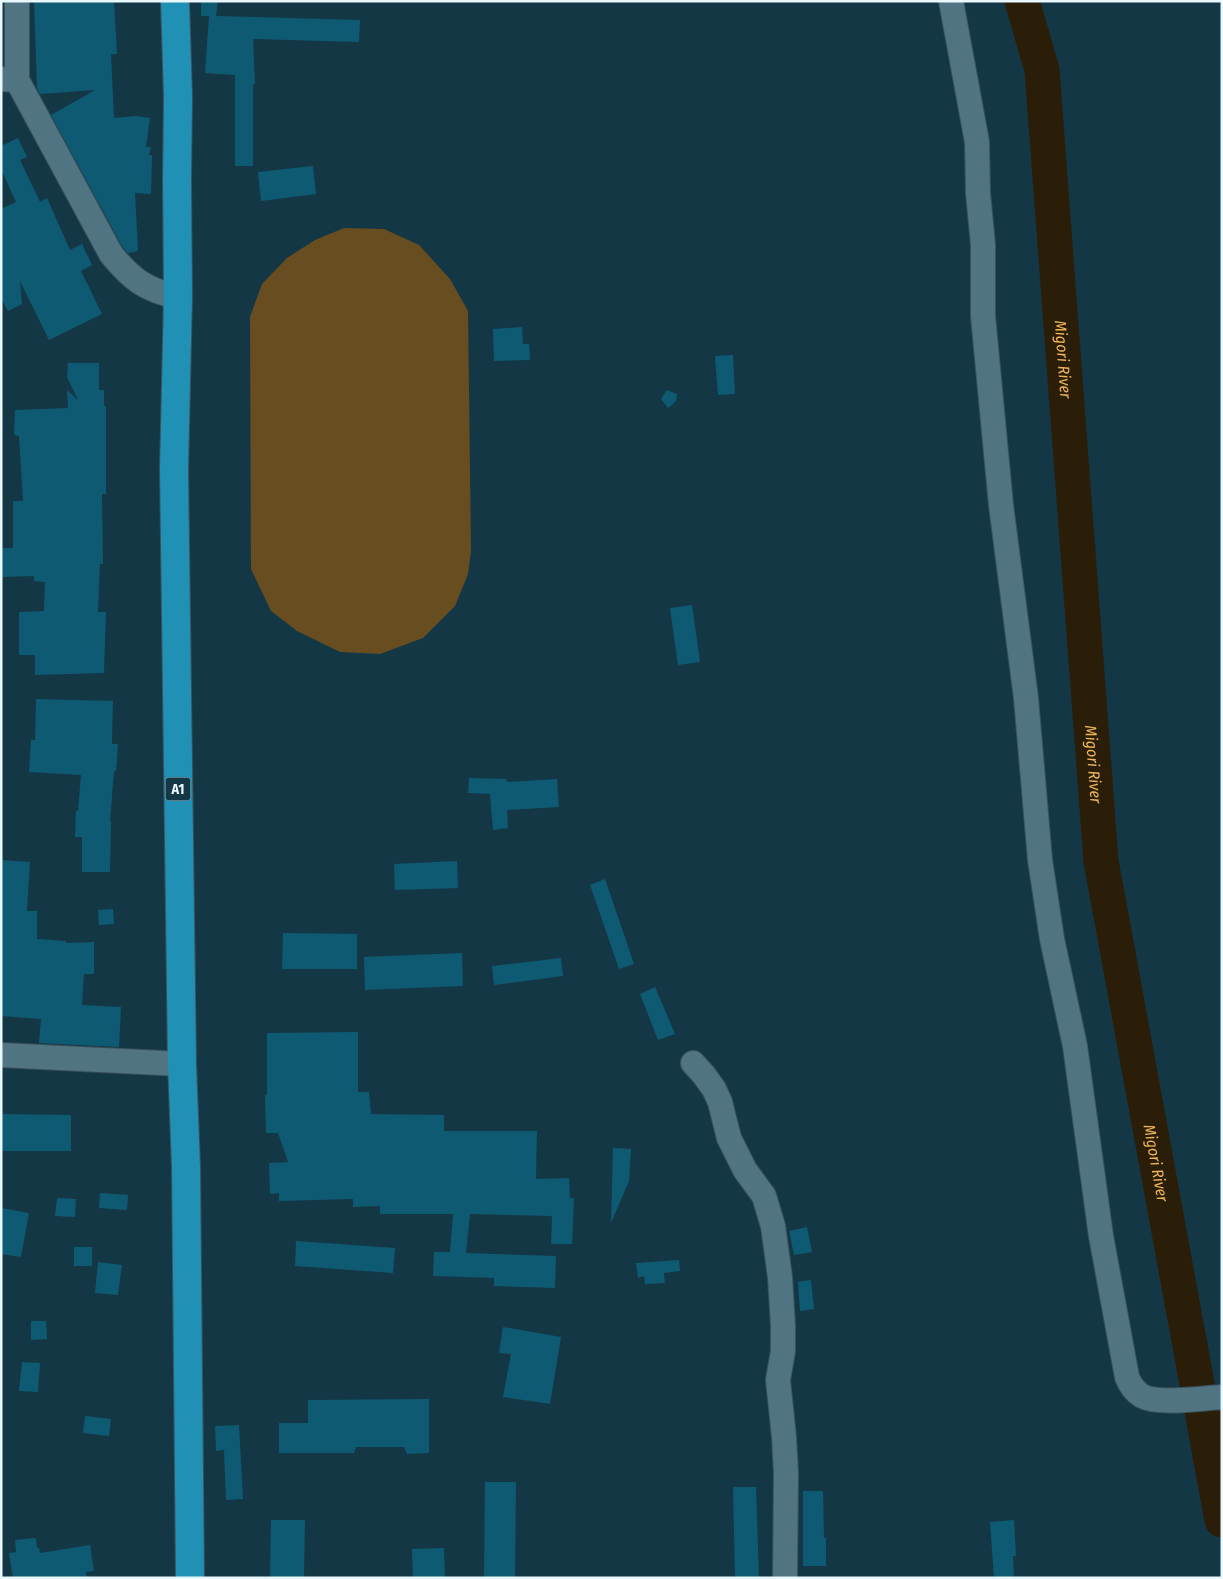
<svg xmlns="http://www.w3.org/2000/svg" width="1223" height="1579" viewBox="0 0 1223 1579" font-family="'Fira Sans Condensed',sans-serif">
  <style>
    .green { fill: #684d21 }
    .lines { fill: none; stroke-linecap: round; stroke-linejoin: round }
    .river { stroke: #2b1e09; stroke-width: 35 }
    .building { fill: #0f5a73 }
    .minor-casing { stroke: #3b525c; stroke-width: 26 }
    .highway-casing { stroke: #3b525c; stroke-width: 30 }
    .minor { stroke: #517483; stroke-width: 24 }
    .highway { stroke: #2090b5; stroke-width: 28 }
    .labels { text-anchor: middle; stroke-width: 4.5; stroke-linejoin: round; paint-order: stroke }
    .shield { fill: #143745; stroke: #a9bec7; stroke-width: 1 }
    .shield-label { font-size: 14px; font-weight: bold; fill: #e9f8ff }
    .water-label { font-size: 16px; font-style: italic; fill: #eeb659; stroke: #143745 }
  </style>
  <rect width="100%" height="100%" fill="#143745"/>
  <path class="green" d="M 344,228 L 384,229 L 419,245 L 450,279 L 468,311 L 471,551 L 468,574 L 455,606 L 423,638 L 380,654 L 340,652 L 297,631 L 271,611 L 251,569 L 250,317 L 262,284 L 287,258 L 315,240 Z"/>
  <g class="lines">
    <path class="river" id="s1" d="M 1022,1 L 1042,70 L 1101,861 L 1222,1520"/>
  </g>
  <path class="building" d="M 34,1 L 114,1 L 117,54 L 111,54 L 114,118 L 136,116 L 150,118 L 146,147 L 151,147 L 149,155 L 152,155 L 151,194 L 135,193 L 138,251 L 128,253 L 122,246 L 51,115 L 95,90 L 40,94 L 37,88 Z
    M 201,1 L 218,1 L 216,16 L 360,20 L 359,42 L 253,39 L 255,84 L 253,84 L 253,166 L 235,166 L 235,75 L 205,73 L 209,16 L 201,16 Z
    M 18,138 L 27,157 L 20,160 L 40,202 L 47,198 L 70,250 L 82,244 L 92,265 L 81,271 L 102,314 L 49,340 L 20,281 L 22,304 L 8,311 L 1,298 L 1,209 L 16,202 L 1,169 L 1,146 Z
    M 313,166 L 316,194 L 261,201 L 258,172 Z
    M 522,327 L 523,344 L 529,344 L 530,360 L 494,361 L 493,329 Z
    M 733,355 L 735,394 L 718,395 L 715,356 Z
    M 68,363 L 99,363 L 99,390 L 104,390 L 104,406 L 106,406 L 106,494 L 102,494 L 103,564 L 100,564 L 98,612 L 106,612 L 104,673 L 35,675 L 35,655 L 19,655 L 19,612 L 44,611 L 45,582 L 34,581 L 34,576 L 1,577 L 1,548 L 13,548 L 13,501 L 23,501 L 19,436 L 14,435 L 15,410 L 68,408 L 67,390 L 78,400 L 67,377 Z
    M 667,390 L 677,394 L 676,401 L 668,408 L 661,399 Z
    M 692,605 L 700,662 L 678,665 L 670,608 Z
    M 36,699 L 113,701 L 112,744 L 118,744 L 116,771 L 114,771 L 110,822 L 111,822 L 110,872 L 82,872 L 82,837 L 75,837 L 76,811 L 78,811 L 81,775 L 29,772 L 31,740 L 35,740 Z
    M 469,778 L 506,779 L 507,782 L 557,779 L 559,807 L 507,810 L 508,828 L 493,830 L 490,794 L 468,793 Z
    M 1,860 L 30,862 L 27,911 L 37,911 L 37,939 L 66,941 L 66,943 L 94,942 L 94,974 L 84,974 L 82,1005 L 121,1007 L 119,1047 L 39,1043 L 41,1019 L 1,1016 Z
    M 457,861 L 458,888 L 395,890 L 394,864 Z
    M 605,879 L 634,964 L 619,969 L 590,885 Z
    M 113,909 L 114,924 L 99,925 L 98,910 Z
    M 283,933 L 357,934 L 357,969 L 282,969 Z
    M 462,953 L 463,986 L 365,990 L 364,957 Z
    M 561,958 L 563,976 L 494,985 L 492,966 Z
    M 655,987 L 675,1034 L 658,1040 L 640,994 Z
    M 358,1032 L 358,1092 L 369,1092 L 371,1114 L 444,1115 L 444,1131 L 537,1131 L 536,1179 L 569,1178 L 570,1198 L 574,1198 L 572,1244 L 551,1244 L 552,1216 L 470,1214 L 466,1253 L 556,1256 L 555,1288 L 494,1286 L 494,1278 L 433,1276 L 434,1252 L 450,1252 L 453,1214 L 380,1214 L 380,1206 L 353,1207 L 353,1199 L 279,1201 L 279,1193 L 270,1194 L 269,1163 L 288,1162 L 278,1133 L 266,1133 L 265,1095 L 267,1095 L 267,1033 Z
    M 1,1114 L 71,1115 L 71,1151 L 1,1151 Z
    M 613,1148 L 631,1149 L 629,1181 L 611,1223 Z
    M 100,1193 L 128,1195 L 127,1210 L 99,1208 Z
    M 57,1198 L 76,1199 L 75,1217 L 55,1216 Z
    M 1,1208 L 29,1213 L 21,1257 L 1,1254 Z
    M 807,1227 L 812,1252 L 794,1255 L 789,1231 Z
    M 296,1241 L 395,1248 L 393,1273 L 295,1266 Z
    M 74,1247 L 92,1247 L 92,1266 L 74,1266 Z
    M 679,1260 L 680,1271 L 664,1273 L 665,1283 L 645,1284 L 644,1276 L 638,1278 L 636,1263 Z
    M 98,1262 L 122,1265 L 118,1295 L 95,1293 Z
    M 811,1280 L 814,1309 L 800,1311 L 798,1282 Z
    M 31,1321 L 46,1321 L 47,1339 L 31,1340 Z
    M 503,1327 L 561,1337 L 550,1404 L 503,1397 L 511,1354 L 499,1353 Z
    M 22,1362 L 40,1363 L 38,1392 L 19,1391 Z
    M 429,1399 L 429,1453 L 407,1454 L 404,1447 L 356,1447 L 354,1453 L 279,1453 L 279,1423 L 308,1423 L 308,1400 Z
    M 85,1416 L 111,1419 L 109,1436 L 83,1433 Z
    M 239,1425 L 243,1499 L 226,1500 L 224,1450 L 216,1451 L 215,1426 Z
    M 485,1482 L 516,1482 L 515,1578 L 484,1578 Z
    M 733,1487 L 756,1487 L 759,1578 L 735,1578 Z
    M 803,1491 L 823,1491 L 824,1538 L 826,1538 L 826,1566 L 803,1566 Z
    M 271,1520 L 305,1520 L 304,1578 L 270,1578 Z
    M 1014,1520 L 1016,1556 L 1013,1556 L 1014,1578 L 994,1578 L 990,1522 Z
    M 36,1538 L 37,1548 L 39,1548 L 40,1553 L 90,1545 L 94,1571 L 86,1572 L 87,1578 L 13,1578 L 9,1553 L 16,1552 L 15,1540 Z
    M 444,1548 L 445,1578 L 413,1578 L 412,1549 Z"/>
  <g class="lines">
    <defs>
      <path id="minor" d="M 17,1 L 17,80
        M 951,1 L 977,142 L 978,193 L 983,245 L 983,316 L 1001,505 L 1026,698 L 1040,860 L 1052,939 L 1075,1046 L 1101,1236 L 1127,1377 C 1130,1385 1134,1391 1142,1396 C 1158,1405 1203,1398 1222,1397
        M 1,79 L 17,80 L 111,254 C 132,280 146,290 178,297
        M 1,1055 L 182,1064
        M 693,1063 L 704,1075 L 714,1089 L 720,1102 L 729,1138 L 745,1170 L 764,1196 L 773,1226 L 780,1277 L 783,1326 L 783,1351 L 778,1380 L 784,1437 L 786,1473 L 785,1578"/>
      <path id="highway" d="M 175,1 L 178,97 L 177,180 L 178,297 L 174,469 L 182,1064 L 186,1167 L 190,1578"/>
    </defs>
    <use href="#minor" class="minor-casing"/>
    <use href="#highway" class="highway-casing"/>
    <use href="#minor" class="minor"/>
    <use href="#highway" class="highway"/>
  </g>
  <g class="labels">
    <rect class="shield" x="165.5" y="777.5" width="25" height="23" rx="4"/>
    <g class="shield-label">
      <text x="178" y="794">A1</text>
    </g>
    <g class="water-label">
      <text dy="6" stroke="none"><textPath href="#s1" startOffset="362">Migori River</textPath></text>
      <text dy="6" stroke="none"><textPath href="#s1" startOffset="768">Migori River</textPath></text>
      <text dy="6" stroke="none"><textPath href="#s1" startOffset="1172">Migori River</textPath></text>
    </g>
  </g>
  <rect width="1223" height="1579" fill="none" stroke="#e9f8ff" stroke-width="5"/>
</svg>
